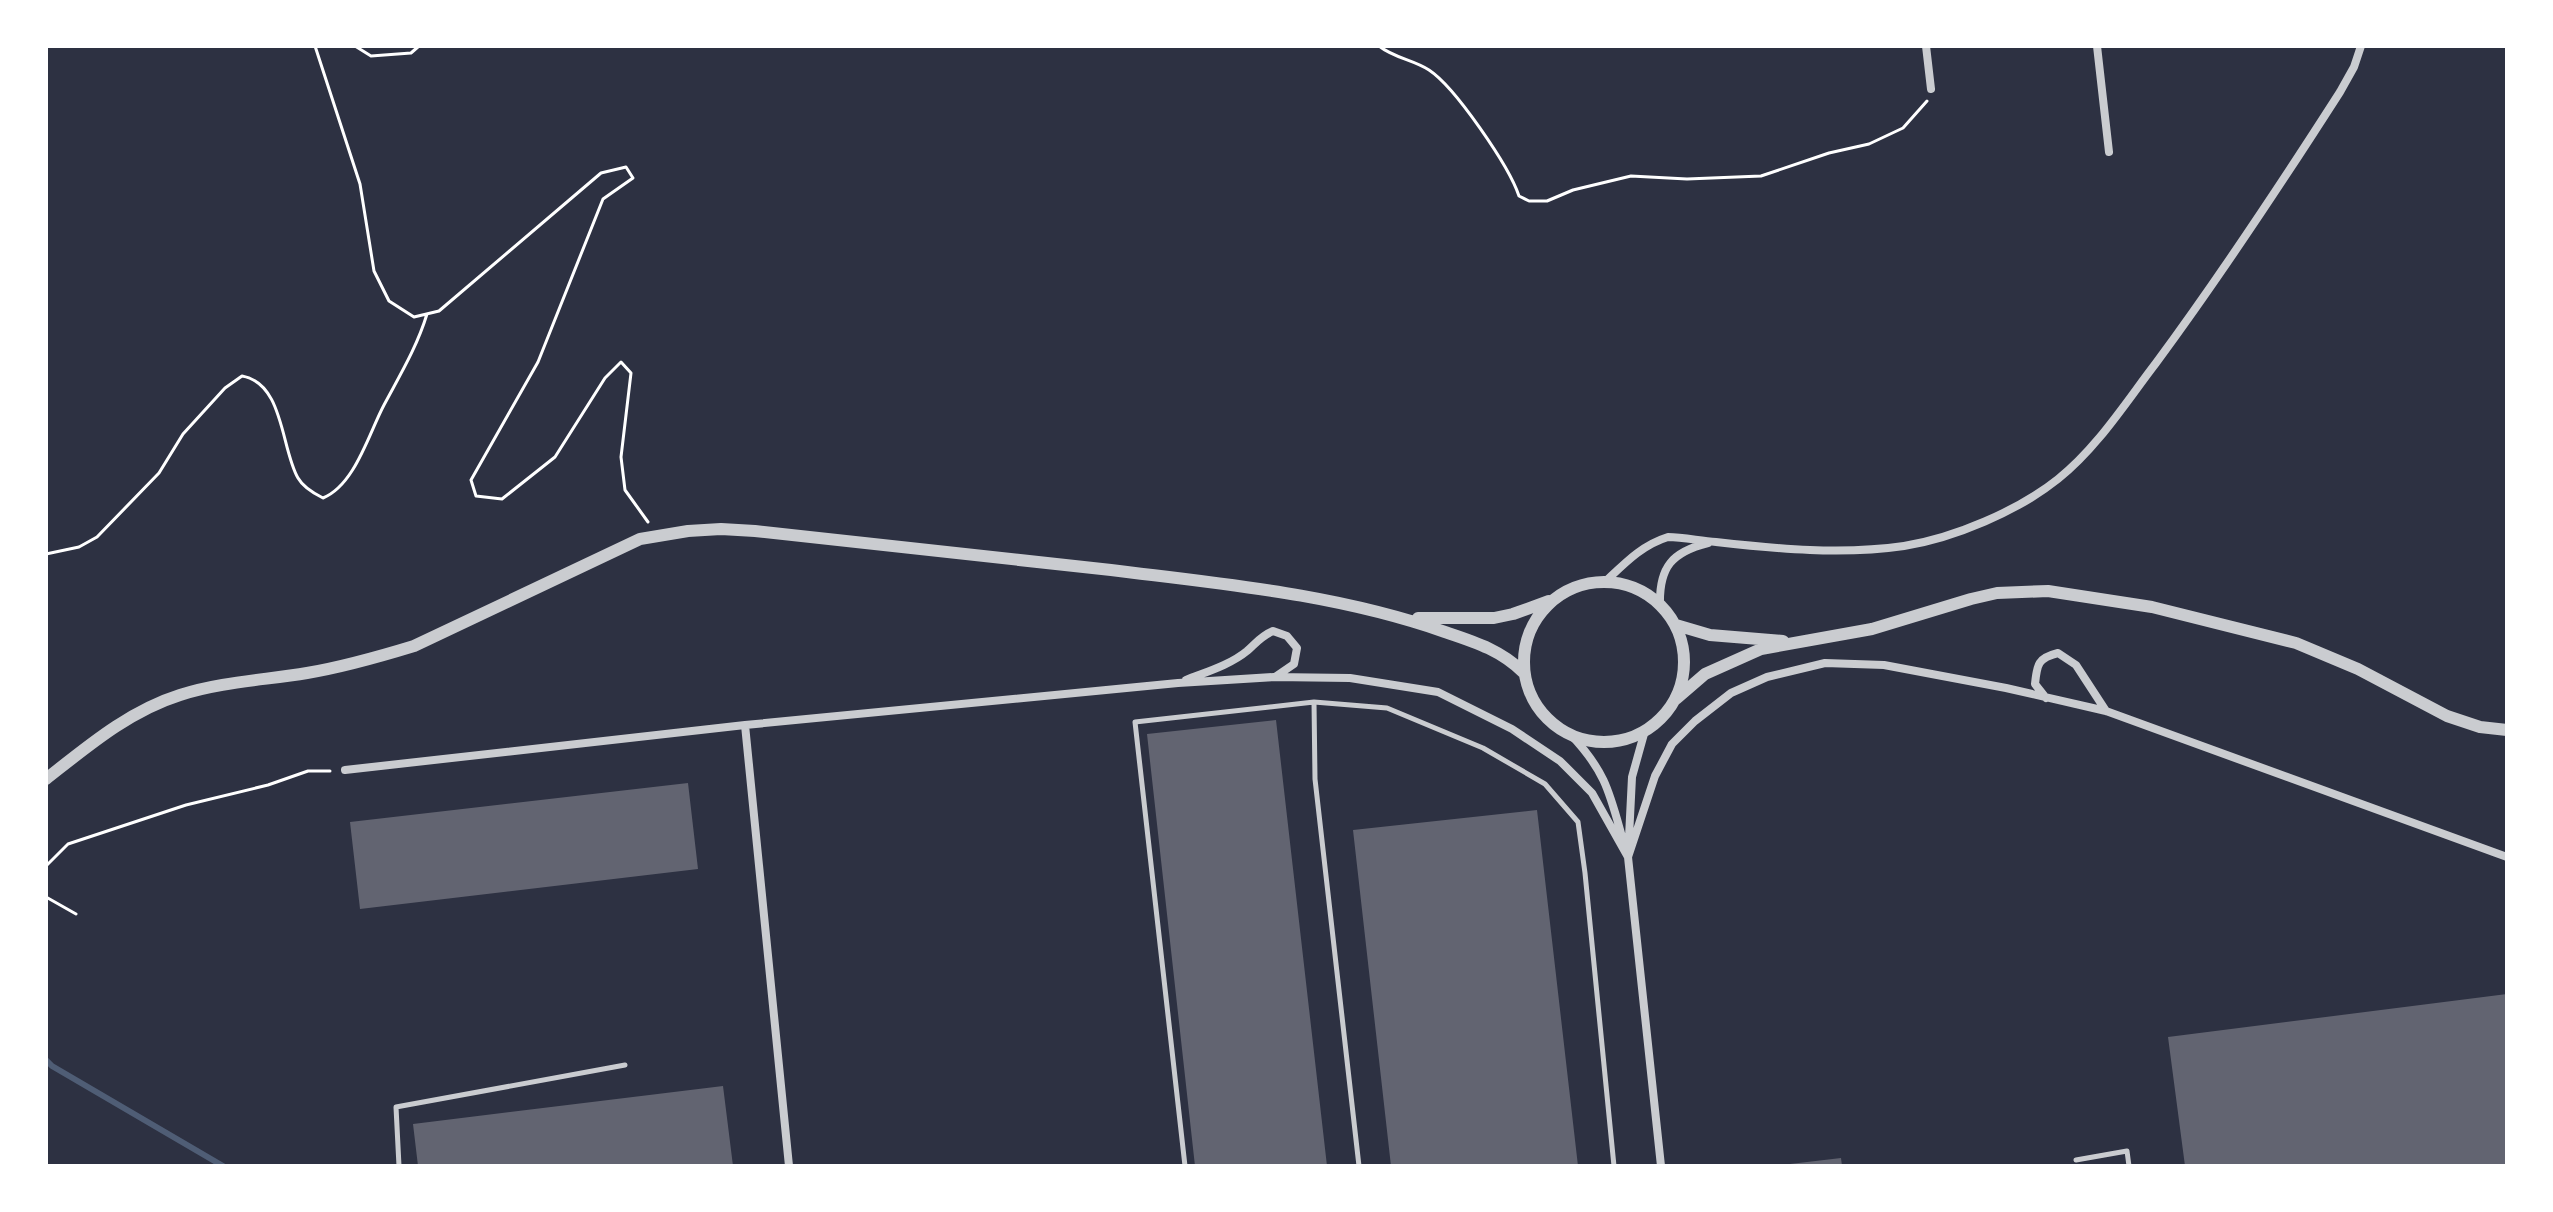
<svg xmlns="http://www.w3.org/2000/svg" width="2553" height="1212" viewBox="0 0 2553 1212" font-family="'Work Sans',sans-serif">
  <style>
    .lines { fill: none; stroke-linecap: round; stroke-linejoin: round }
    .stream { stroke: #4f5d75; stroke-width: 6 }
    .building { fill: #626471 }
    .path { stroke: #fff; stroke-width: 3 }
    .service { stroke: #caccd0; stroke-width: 5 }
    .minor { stroke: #caccd0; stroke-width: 8 }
    .tertiary { stroke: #caccd0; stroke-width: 12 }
  </style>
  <rect width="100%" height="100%" fill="#2d3142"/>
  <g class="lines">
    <path class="stream" d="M 46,1060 L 52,1066 L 223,1166"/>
  </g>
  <path class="building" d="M 1276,720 L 1327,1166 L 1195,1166 L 1147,734 Z
    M 688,783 L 698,869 L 360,909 L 350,822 Z
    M 1537,810 L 1578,1166 L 1391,1166 L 1353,830 Z
    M 2507,994 L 2507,1166 L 2185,1166 L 2168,1037 Z
    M 723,1086 L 733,1166 L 418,1166 L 413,1124 Z
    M 1841,1158 L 1842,1166 L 1790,1166 L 1790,1164 Z"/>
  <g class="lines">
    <path class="path" d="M 315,46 L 360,184 L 374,271 L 389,301 L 414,317 L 439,311 L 601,173 L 626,167 L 633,178 L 603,199 L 538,362 L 471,480 L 476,496 L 502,499 L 555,457 L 605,378 L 621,362 L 631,373 L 621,457 L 625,490 L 648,522
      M 355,46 L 371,56 L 411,53 L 419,46
      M 1379,46 C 1394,58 1414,60 1429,70 C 1455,87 1509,166 1519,196 L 1529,201 L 1547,201 L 1573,190 L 1631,176 L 1687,179 L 1761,176 L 1829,153 L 1869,144 L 1903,128 L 1927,101
      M 46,554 L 79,547 L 97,537 L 159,473 L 183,434 L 225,388 L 242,376 C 284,383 281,449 298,478 C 303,487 313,493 323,498 C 355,485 369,433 384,405 C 400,375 417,347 427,314
      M 46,866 L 68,844 L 186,805 L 268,785 L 308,771 L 330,771
      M 46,897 L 76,914"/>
    <path class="service" d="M 2076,1160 L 2127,1151 L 2129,1166
      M 399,1166 L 396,1107 L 625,1065
      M 1185,1166 L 1135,722 L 1314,702
      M 1359,1166 L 1315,779 L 1314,702 L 1387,708 L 1483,748 L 1545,784 L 1578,822 L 1585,873 L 1614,1166"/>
    <path class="minor" d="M 1926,46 L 1931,89
      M 2097,46 L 2109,152
      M 1606,581 C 1625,563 1642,545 1668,537 C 1684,537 1700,541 1716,542 C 1778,549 1842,555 1904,546 C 1954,538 2018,511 2058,479 C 2097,448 2126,402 2156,363 C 2221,275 2281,184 2340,92 L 2354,67 L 2361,46
      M 1660,605 C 1659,567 1672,552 1708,543
      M 1186,680 C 1206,672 1230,665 1247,651 C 1256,643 1261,636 1273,631 L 1287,636 L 1297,648 L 1294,664 L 1275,677
      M 2046,698 L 2035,684 C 2037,664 2038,658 2058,653 L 2076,665 L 2106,711
      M 745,725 L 789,1166
      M 1644,734 L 1632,777 L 1628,857 L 1661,1166
      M 1571,735 C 1607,773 1610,795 1624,844
      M 345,770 L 745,725 L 1178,683 L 1274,677 L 1350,678 L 1438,692 L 1512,729 L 1560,761 L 1592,793 L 1628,857
      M 1628,857 L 1655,776 L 1672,744 L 1695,721 L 1731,693 L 1767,677 L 1825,663 L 1884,665 L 2006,688 L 2106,711 L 2507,857"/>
    <path class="tertiary" d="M1524 662a80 80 0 1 1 160 0a80 80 0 1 1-160 0Z
      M 1418,618 L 1494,618 L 1513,614 L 1549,601
      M 1676,625 L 1710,635 L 1783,641
      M 1676,699 L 1705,674 L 1761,649 L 1872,629 L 1971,599 L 1997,593 L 2048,591 L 2152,607 L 2296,643 L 2358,669 L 2447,716 L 2480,727 L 2507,730
      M 46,779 C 88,746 129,711 180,695 C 220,682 265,680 307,673 C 343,667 378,657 414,646 L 640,539 L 688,531 L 721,529 L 755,531 C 874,544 993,556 1111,570 C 1223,584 1337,594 1445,632 C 1475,642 1501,650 1524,673"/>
  </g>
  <rect width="2553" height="1212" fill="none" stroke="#ffffff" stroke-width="96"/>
</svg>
